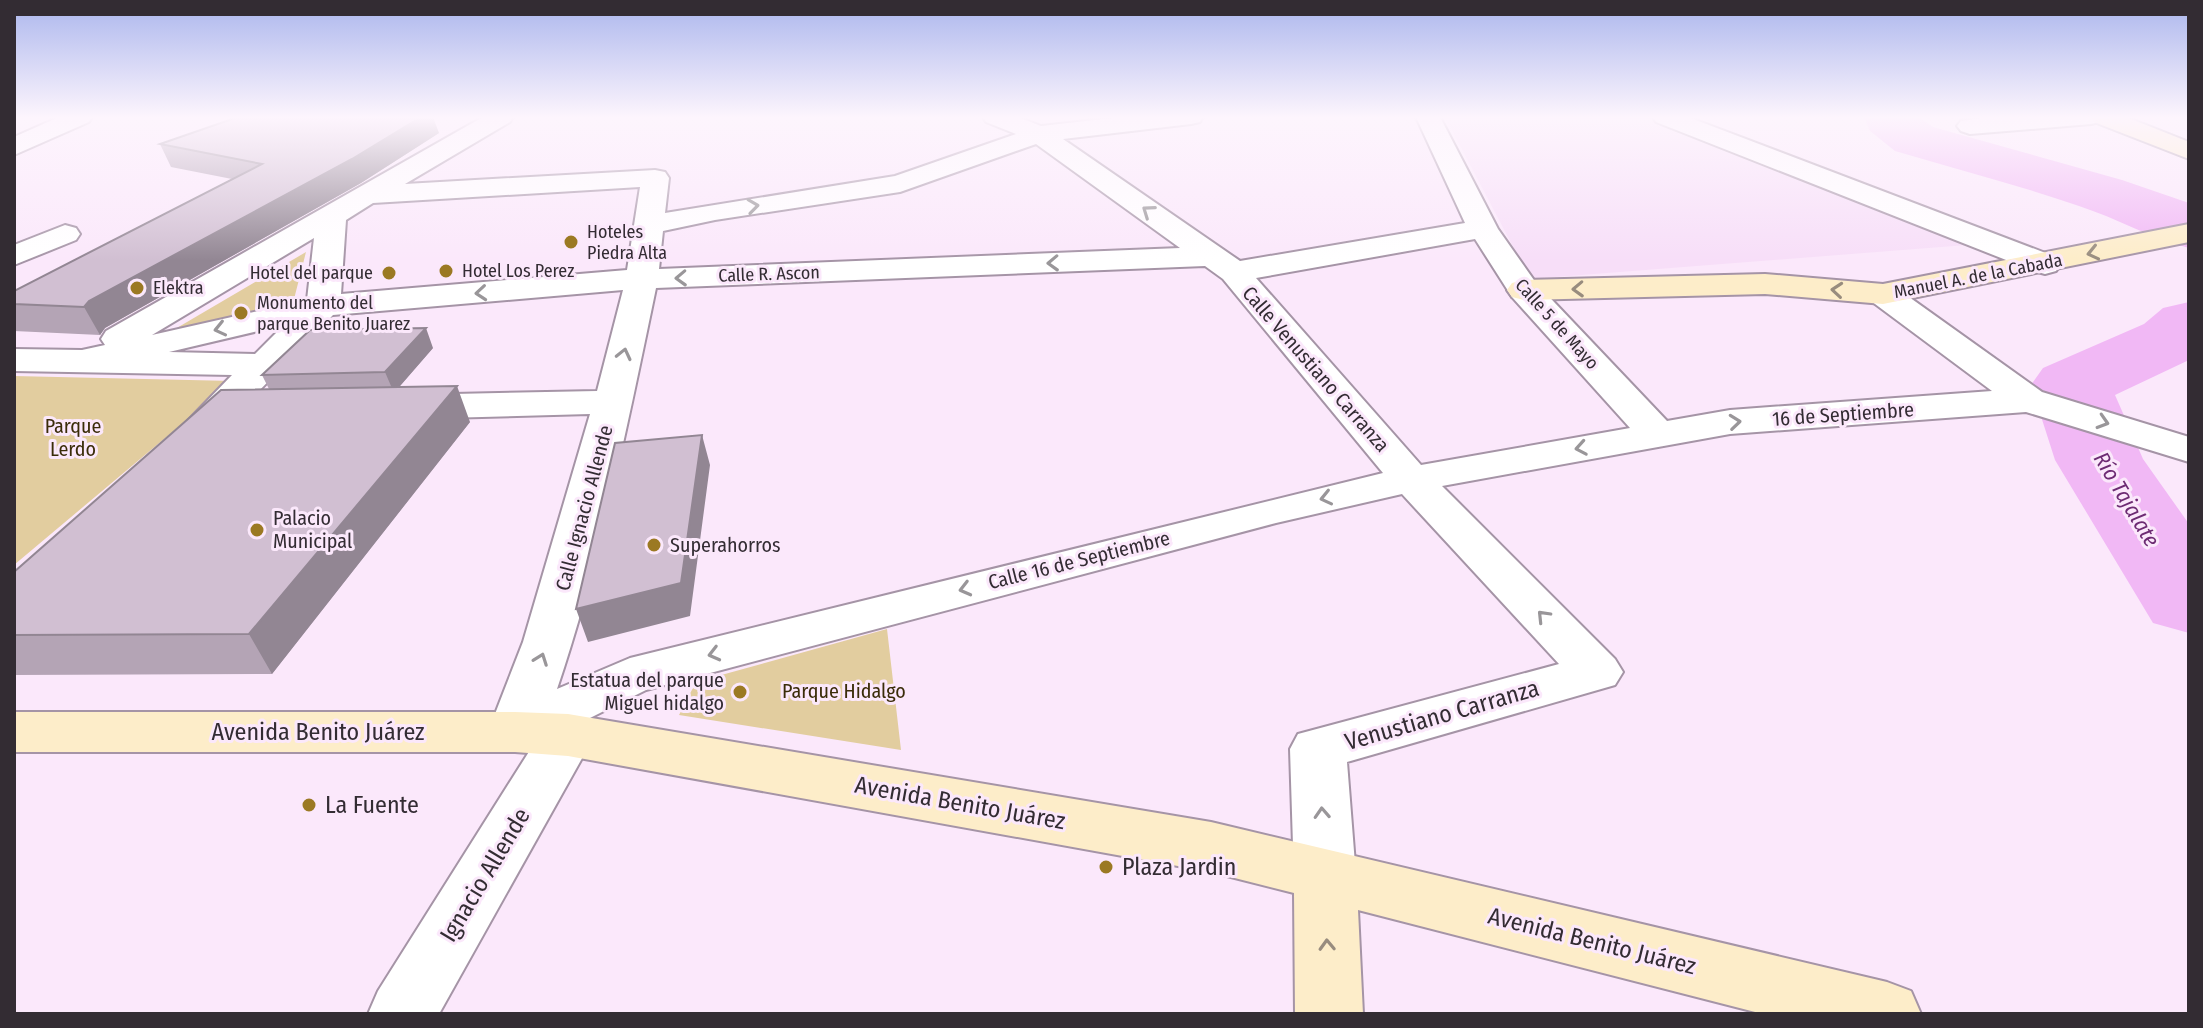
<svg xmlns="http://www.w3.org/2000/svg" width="2203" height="1028" viewBox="0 0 2203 1028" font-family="'Fira Sans Condensed',sans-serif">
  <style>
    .built { fill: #f7def8 }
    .green { fill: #e2cd9f }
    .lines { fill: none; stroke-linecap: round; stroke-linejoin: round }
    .river { fill: #f1b8f5; fill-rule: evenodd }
    .street-casing { stroke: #a594a6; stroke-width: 4 }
    .secondary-casing { stroke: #a594a6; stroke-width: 4 }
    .street { fill: #fff; fill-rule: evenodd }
    .secondary { fill: #fdedc9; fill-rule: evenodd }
    .wall { fill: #b4a4b5 }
    .shaded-wall { fill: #928693 }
    .building { fill: #d1bfd2; stroke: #928693; stroke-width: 2 }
    .oneway { stroke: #999699 }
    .oneway2 { stroke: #988c7e }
    .poi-dot { fill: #9b7923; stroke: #fbe8fb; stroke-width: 3 }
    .labels { text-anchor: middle; stroke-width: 6; stroke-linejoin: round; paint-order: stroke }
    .far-poi-label { font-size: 18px; fill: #332c33; stroke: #fbe8fb; text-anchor: start }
    .far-street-label { font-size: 18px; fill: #332c33; stroke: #fbe8fb }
    .street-label { font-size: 20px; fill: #332c33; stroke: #fbe8fb }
    .park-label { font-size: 20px; fill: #3a2c09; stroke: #fbe8fb }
    .poi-label { font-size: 20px; fill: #332c33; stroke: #fbe8fb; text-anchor: start }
    .water-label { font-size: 22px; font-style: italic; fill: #6d2b73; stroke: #fbe8fb }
    .near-street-label { font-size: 24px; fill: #332c33; stroke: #fbe8fb }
    .near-poi-label { font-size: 24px; fill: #332c33; stroke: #fbe8fb; text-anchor: start }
  </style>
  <rect width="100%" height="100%" fill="#fbe8fb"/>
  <path class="built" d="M 1445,117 L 1649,117 L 1967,245 L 1530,279 Z"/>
  <path class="green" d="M 306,252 L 292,307 L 170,332 Z
    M 14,376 L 233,381 L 14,565 Z
    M 887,629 L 901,750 L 679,715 L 696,682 Z"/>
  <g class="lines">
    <path class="river" d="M 1864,117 L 1919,117 L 1933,127 L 2122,180 L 2189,203 L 2189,248 C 2153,239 2116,218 2079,206 C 2018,185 1956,169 1895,151 L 1870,131 Z
      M 2189,302 L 2189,360 L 2115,395 L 2143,459 L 2189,524 L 2189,633 L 2153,623 L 2055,460 L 2031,385 L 2043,368 L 2144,324 L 2163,308 Z"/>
    <defs>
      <path id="street" d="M 59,117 L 92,117 L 89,122 L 14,155 L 14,137 Z
        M 483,117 L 513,117 L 510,122 L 405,184 L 655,170 L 665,172 L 669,178 L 665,213 L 895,176 L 1016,134 L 986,122 L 983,117 L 1018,117 L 1041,126 L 1122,117 L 1203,117 L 1200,122 L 1191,124 L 1063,139 L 1240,261 L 1465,223 L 1416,117 L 1440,117 L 1498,229 L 1536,283 L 1667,421 L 1730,410 L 1992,391 L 1871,301 L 1866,294 L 1871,287 L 1883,284 L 1895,287 L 2042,392 L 2189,437 L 2189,462 L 2026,412 L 1730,434 L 1442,486 L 1615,659 L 1623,672 L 1615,685 L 1347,762 L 1356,877 L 1347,895 L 1325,903 L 1303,895 L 1294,877 L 1290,749 L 1298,734 L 1559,664 L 1402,494 L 1276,523 L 646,690 L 586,720 L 595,735 L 439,1014 L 368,1014 L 378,991 L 532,747 L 515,752 L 496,746 L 488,732 L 523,642 L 590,414 L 407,419 L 393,415 L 388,407 L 393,399 L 407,395 L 597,391 L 623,290 L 333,315 L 212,439 L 198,443 L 184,439 L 178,431 L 232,375 L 14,371 L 14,349 L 82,350 L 105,345 L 101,339 L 106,331 ZM 1036,144 L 1180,248 L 659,269 L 663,231 L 715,220 L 900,192 ZM 640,187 L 627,270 L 341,294 L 346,220 L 373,203 ZM 314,238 L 307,300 L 152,335 ZM 1475,239 L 1512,297 L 1630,428 L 1421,465 L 1256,278 ZM 1205,266 L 1223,279 L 1383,473 L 630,658 L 557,689 C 601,559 628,422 656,288 ZM 284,325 L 255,354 L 169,352 Z
        M 1653,117 L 1688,117 L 2056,257 L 2061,264 L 2056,271 L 2045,274 L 2034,271 L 1656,122 Z
        M 1988,117 L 2103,117 L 2100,122 L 2091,124 L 1970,134 L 1961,131 L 1957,126 L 1961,121 Z
        M 65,225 L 76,228 L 80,234 L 76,240 L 14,265 L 14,245 Z"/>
      <path id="secondary" d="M 2091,117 L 2126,117 L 2189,142 L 2189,159 L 2094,122 Z
        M 2189,224 L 2189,242 L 1883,304 L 1765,294 L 1524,300 L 1512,297 L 1507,290 L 1512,283 L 1524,280 L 1765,274 L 1883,284 Z
        M 14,712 L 515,712 L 568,714 L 1211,822 L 1887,982 L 1911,991 L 1921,1014 L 1763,1014 L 1358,910 L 1363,1014 L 1295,1014 L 1294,893 L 1211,872 L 568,756 L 515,752 L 14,752 Z"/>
    </defs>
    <use href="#street" class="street-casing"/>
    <use href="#secondary" class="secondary-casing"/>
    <use href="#street" class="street"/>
    <use href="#secondary" class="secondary"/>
  </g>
  <path class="wall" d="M 439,133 L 361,183 L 105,328 L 100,335 L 14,331 L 14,291 L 232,179 L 171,167 L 160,144 Z
    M 433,348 L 399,387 L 470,422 L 272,674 L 14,675 L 14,572 L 269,389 L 262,375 Z"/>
  <path class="shaded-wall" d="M 421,117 L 433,117 L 439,133 L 361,183 L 105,328 L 100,335 L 84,307 L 89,301 Z
    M 426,328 L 433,348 L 394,393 L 385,372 Z
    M 457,386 L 470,422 L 272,674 L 249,634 Z
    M 702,435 L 710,465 L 690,616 L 588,642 L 576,609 Z"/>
  <path class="building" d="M 238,117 L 421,117 L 352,159 L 89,301 L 84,307 L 14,304 L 14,291 L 262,164 L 160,144 Z
    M 426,328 L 385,372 L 262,375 L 310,330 Z
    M 457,386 L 249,634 L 14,635 L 14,572 L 221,390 Z
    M 702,435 L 681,583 L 576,609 L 615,443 Z"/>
  <defs><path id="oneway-chevron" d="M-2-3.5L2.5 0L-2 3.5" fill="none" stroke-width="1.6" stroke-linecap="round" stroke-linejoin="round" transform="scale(2)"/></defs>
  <g class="oneway">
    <use href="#oneway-chevron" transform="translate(753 206) rotate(-8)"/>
    <use href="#oneway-chevron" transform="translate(1148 211) rotate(-145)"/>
    <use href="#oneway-chevron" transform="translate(1053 263) rotate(178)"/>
    <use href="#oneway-chevron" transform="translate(681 278) rotate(178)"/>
    <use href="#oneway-chevron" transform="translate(481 293) rotate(175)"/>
    <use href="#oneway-chevron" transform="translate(220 329) rotate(167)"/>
    <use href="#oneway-chevron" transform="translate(624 354) rotate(-77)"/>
    <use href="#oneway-chevron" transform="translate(1735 422) rotate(-6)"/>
    <use href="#oneway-chevron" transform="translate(2103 422) rotate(17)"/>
    <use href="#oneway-chevron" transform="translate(1581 448) rotate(170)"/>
    <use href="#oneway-chevron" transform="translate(1326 498) rotate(167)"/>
    <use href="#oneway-chevron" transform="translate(965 589) rotate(166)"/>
    <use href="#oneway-chevron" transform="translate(1543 616) rotate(-134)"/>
    <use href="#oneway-chevron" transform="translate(714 654) rotate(166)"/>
    <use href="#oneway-chevron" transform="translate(541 659) rotate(-70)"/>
    <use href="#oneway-chevron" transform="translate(1322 813) rotate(-93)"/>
  </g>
  <g class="oneway2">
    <use href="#oneway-chevron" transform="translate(2093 253) rotate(167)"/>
    <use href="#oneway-chevron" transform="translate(1578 289) rotate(178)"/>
    <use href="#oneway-chevron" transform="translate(1837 290) rotate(-175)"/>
    <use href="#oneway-chevron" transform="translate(1327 945) rotate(-92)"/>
  </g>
  <linearGradient id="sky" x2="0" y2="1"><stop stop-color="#abb6ed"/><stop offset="0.45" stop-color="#fdf5fd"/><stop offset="1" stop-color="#fdf5fd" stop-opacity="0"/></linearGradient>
  <rect width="2203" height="261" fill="url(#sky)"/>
  <g class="poi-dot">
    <circle cx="571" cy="242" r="8"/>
    <circle cx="446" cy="271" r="8"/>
    <circle cx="389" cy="273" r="8"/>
    <circle cx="137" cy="288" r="8"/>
    <circle cx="241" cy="313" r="8"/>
    <circle cx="257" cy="530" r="8"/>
    <circle cx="654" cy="545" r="8"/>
    <circle cx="740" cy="692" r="8"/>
    <circle cx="309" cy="805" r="8"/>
    <circle cx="1106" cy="867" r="8"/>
  </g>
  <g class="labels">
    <g class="far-poi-label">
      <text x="587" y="238">Hoteles<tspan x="587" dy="21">Piedra Alta</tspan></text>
      <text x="462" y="277">Hotel Los Perez</text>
      <text x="373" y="279" text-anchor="end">Hotel del parque</text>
      <text x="153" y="294">Elektra</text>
      <text x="257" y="309">Monumento del<tspan x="257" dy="21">parque Benito Juarez</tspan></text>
    </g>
    <g class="far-street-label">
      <text transform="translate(769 274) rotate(-2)" y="6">Calle R. Ascon</text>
      <text transform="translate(1978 276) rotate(-11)" y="6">Manuel A. de la Cabada</text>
      <text transform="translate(1557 324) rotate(48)" y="6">Calle 5 de Mayo</text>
    </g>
    <g class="street-label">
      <text transform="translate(1316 369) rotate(49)" y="7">Calle Venustiano Carranza</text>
      <text transform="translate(1843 414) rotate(-4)" y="7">16 de Septiembre</text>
      <text transform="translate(584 508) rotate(-75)" y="7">Calle Ignacio Allende</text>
      <text transform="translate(1079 560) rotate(-14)" y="7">Calle 16 de Septiembre</text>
    </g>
    <g class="park-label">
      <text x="73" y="433">Parque<tspan x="73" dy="23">Lerdo</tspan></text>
      <text x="844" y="698">Parque Hidalgo</text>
    </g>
    <g class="poi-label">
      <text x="273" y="525">Palacio<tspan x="273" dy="23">Municipal</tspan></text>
      <text x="670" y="552">Superahorros</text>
      <text x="724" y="687" text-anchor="end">Estatua del parque<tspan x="724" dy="23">Miguel hidalgo</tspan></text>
    </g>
    <g class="water-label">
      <text transform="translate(2127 499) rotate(59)" y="8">Río Tajalate</text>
    </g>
    <g class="near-street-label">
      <text transform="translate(1442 715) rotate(-16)" y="8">Venustiano Carranza</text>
      <text x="318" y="740">Avenida Benito Juárez</text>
      <text transform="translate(960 803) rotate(10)" y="8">Avenida Benito Juárez</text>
      <text transform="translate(485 875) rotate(-59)" y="8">Ignacio Allende</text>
      <text transform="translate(1592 941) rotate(14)" y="8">Avenida Benito Juárez</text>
    </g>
    <g class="near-poi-label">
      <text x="325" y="813">La Fuente</text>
      <text x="1122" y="875">Plaza Jardin</text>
    </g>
  </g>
  <rect width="2203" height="1028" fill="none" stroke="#332c33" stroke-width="32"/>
</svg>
